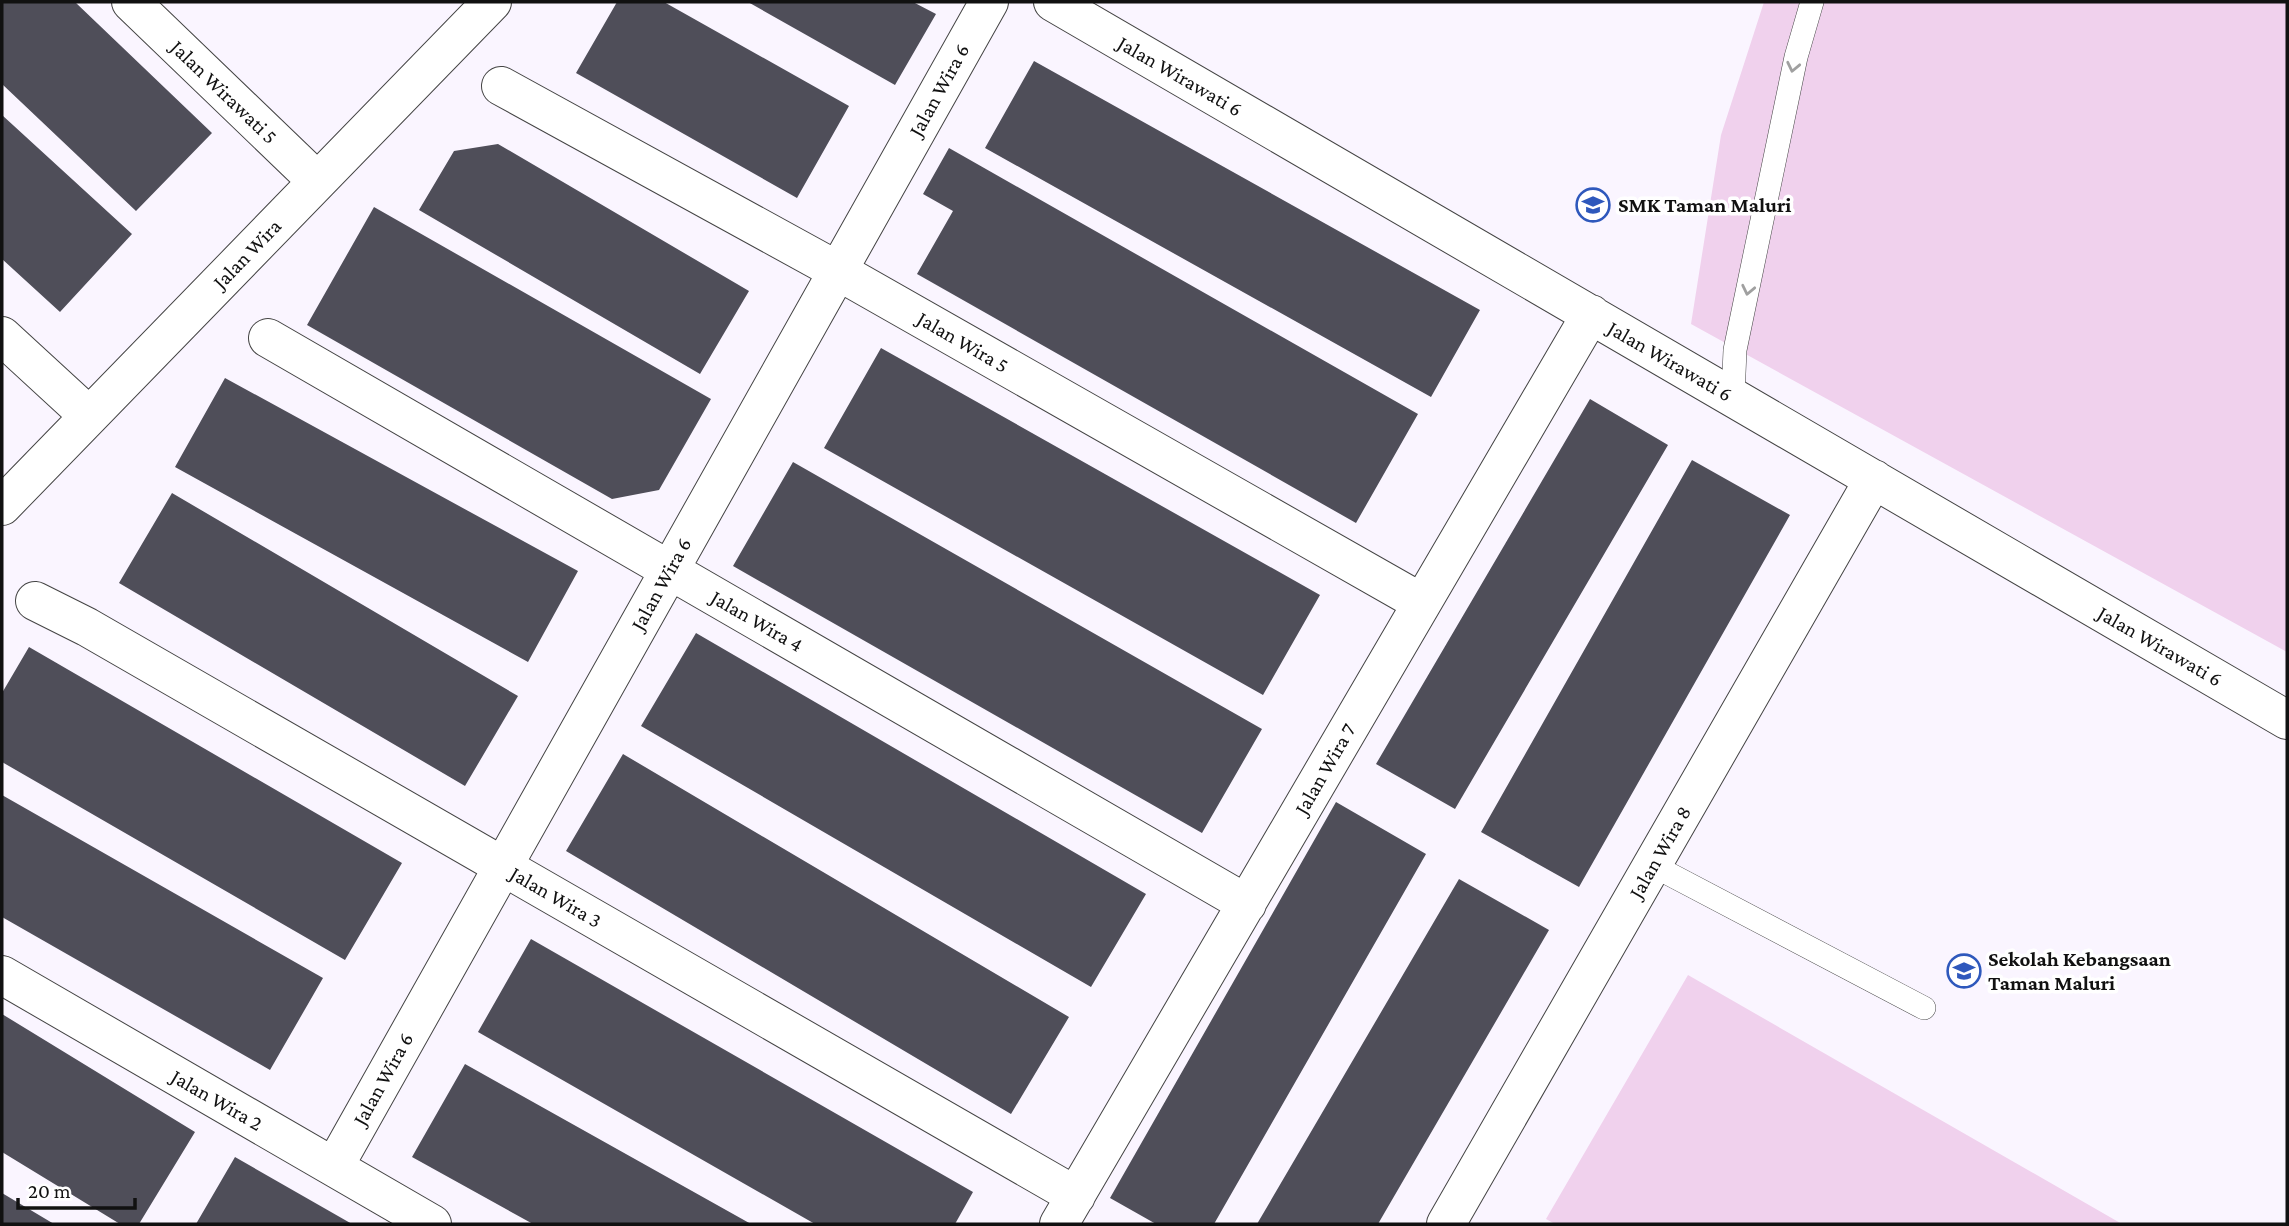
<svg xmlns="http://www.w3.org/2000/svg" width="2289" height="1226" viewBox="0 0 2289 1226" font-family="'Crimson Pro',serif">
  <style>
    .pitch { fill: #f0d1ed }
    .building { fill: #4f4e59 }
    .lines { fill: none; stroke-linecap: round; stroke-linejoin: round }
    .lane-casing { stroke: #444; stroke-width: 24 }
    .street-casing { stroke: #444; stroke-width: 40 }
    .lane { stroke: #fff; stroke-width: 23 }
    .street { stroke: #fff; stroke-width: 38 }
    .oneway { stroke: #a0a0a0 }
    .labels { text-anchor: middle; stroke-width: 7; stroke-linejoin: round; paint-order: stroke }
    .street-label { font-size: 21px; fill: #111; stroke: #fff }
    .poi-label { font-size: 21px; font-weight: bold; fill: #111; stroke: #fff; text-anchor: start }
  </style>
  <rect width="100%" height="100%" fill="#faf5ff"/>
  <path class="pitch" d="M 1764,2 L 2287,2 L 2287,652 L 1691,324 L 1721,135 Z
    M 1688,975 L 2122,1224 L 1555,1224 L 1546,1219 Z"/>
  <path class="building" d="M 2,2 L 75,2 L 212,133 L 136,211 L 2,84 Z
    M 617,2 L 664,2 L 849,106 L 797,198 L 576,73 Z
    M 748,2 L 913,2 L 936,14 L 895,85 Z
    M 1034,61 L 1480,310 L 1431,397 L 985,148 Z
    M 2,115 L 132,234 L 60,312 L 2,259 Z
    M 498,144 L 749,291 L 700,374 L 419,210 L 454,151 Z
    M 949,148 L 1418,414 L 1356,523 L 917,274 L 953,211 L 923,194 Z
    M 374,207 L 711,399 L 659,490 L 612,499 L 307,325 Z
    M 881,348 L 1320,595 L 1263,695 L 824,448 Z
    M 225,378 L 578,571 L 528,662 L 175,467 Z
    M 1590,399 L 1668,445 L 1455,809 L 1376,764 Z
    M 1692,460 L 1790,515 L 1579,887 L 1481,832 Z
    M 793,462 L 1262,729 L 1202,833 L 733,566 Z
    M 172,493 L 518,696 L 465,786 L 119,583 Z
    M 696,633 L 1146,894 L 1091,987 L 641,726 Z
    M 29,647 L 402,863 L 345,960 L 2,762 L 2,693 Z
    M 623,754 L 1069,1017 L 1011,1114 L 566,851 Z
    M 2,795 L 323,978 L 270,1070 L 2,917 Z
    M 1336,802 L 1426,854 L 1214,1224 L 1156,1224 L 1110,1198 Z
    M 1459,879 L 1549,930 L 1378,1224 L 1257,1224 Z
    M 531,939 L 973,1192 L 955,1224 L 815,1224 L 478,1032 Z
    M 2,1014 L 195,1132 L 139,1224 L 120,1224 L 2,1152 Z
    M 465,1064 L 751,1224 L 533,1224 L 412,1157 Z
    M 235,1157 L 352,1224 L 196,1224 Z
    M 2,1193 L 54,1224 L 2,1224 Z"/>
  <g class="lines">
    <defs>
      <path id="lane" d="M 1733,397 L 1735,350 L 1796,57 L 1812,2
        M 1652,865 L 1924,1008"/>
      <path id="street" d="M 131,2 L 317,181
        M 1053,2 L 2287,720
        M 501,86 L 838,271 L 1422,603
        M 2,336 L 89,416
        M 268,338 L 1247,904
        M 2,506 L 492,2
        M 35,601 L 87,627 L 1076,1196
        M 2,975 L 432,1224
        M 334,1167 L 989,2
        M 1059,1224 L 1591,314
        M 1446,1224 L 1874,479"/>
    </defs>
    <use href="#lane" class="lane-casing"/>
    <use href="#street" class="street-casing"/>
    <use href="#lane" class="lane"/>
    <use href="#street" class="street"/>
  </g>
  <defs><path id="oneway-chevron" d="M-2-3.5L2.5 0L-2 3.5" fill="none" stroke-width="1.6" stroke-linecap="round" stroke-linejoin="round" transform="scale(1.75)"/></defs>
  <g class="oneway">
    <use href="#oneway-chevron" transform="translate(1793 67) rotate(102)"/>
    <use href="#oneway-chevron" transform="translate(1748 290) rotate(102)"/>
  </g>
  <defs>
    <symbol id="school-ring" viewBox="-11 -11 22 22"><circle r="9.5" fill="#fff" stroke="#2e58bc" stroke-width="1.5"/><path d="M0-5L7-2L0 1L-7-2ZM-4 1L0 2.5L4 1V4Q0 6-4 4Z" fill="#2e58bc"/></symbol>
  </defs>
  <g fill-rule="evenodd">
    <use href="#school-ring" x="1574" y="186" width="38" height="38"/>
    <use href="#school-ring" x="1945" y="952" width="38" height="38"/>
  </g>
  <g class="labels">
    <g class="street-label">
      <text transform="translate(1180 76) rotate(30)" y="7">Jalan Wirawati 6</text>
      <text transform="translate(939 90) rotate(-61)" y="7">Jalan Wira 6</text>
      <text transform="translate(224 92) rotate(44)" y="7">Jalan Wirawati 5</text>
      <text transform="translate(247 254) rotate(-46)" y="7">Jalan Wira</text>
      <text transform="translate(963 342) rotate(30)" y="7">Jalan Wira 5</text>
      <text transform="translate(1670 361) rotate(30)" y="7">Jalan Wirawati 6</text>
      <text transform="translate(661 584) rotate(-61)" y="7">Jalan Wira 6</text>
      <text transform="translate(757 621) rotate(30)" y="7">Jalan Wira 4</text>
      <text transform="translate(2160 646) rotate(30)" y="7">Jalan Wirawati 6</text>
      <text transform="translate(1325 769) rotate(-60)" y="7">Jalan Wira 7</text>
      <text transform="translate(1660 852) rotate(-60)" y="7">Jalan Wira 8</text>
      <text transform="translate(556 897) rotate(30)" y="7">Jalan Wira 3</text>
      <text transform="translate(383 1079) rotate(-61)" y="7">Jalan Wira 6</text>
      <text transform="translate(217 1100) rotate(30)" y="7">Jalan Wira 2</text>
    </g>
    <g class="poi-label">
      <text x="1618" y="212">SMK Taman Maluri</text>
      <text x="1988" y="966">Sekolah Kebangsaan<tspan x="1988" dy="24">Taman Maluri</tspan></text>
    </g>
  </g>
  <rect width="2289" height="1226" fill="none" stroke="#111111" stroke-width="7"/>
  <path d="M18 1198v10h117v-10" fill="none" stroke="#111111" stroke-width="3.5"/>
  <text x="28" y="1198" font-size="21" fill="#111111" stroke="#ffffff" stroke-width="5" paint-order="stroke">20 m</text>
</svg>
